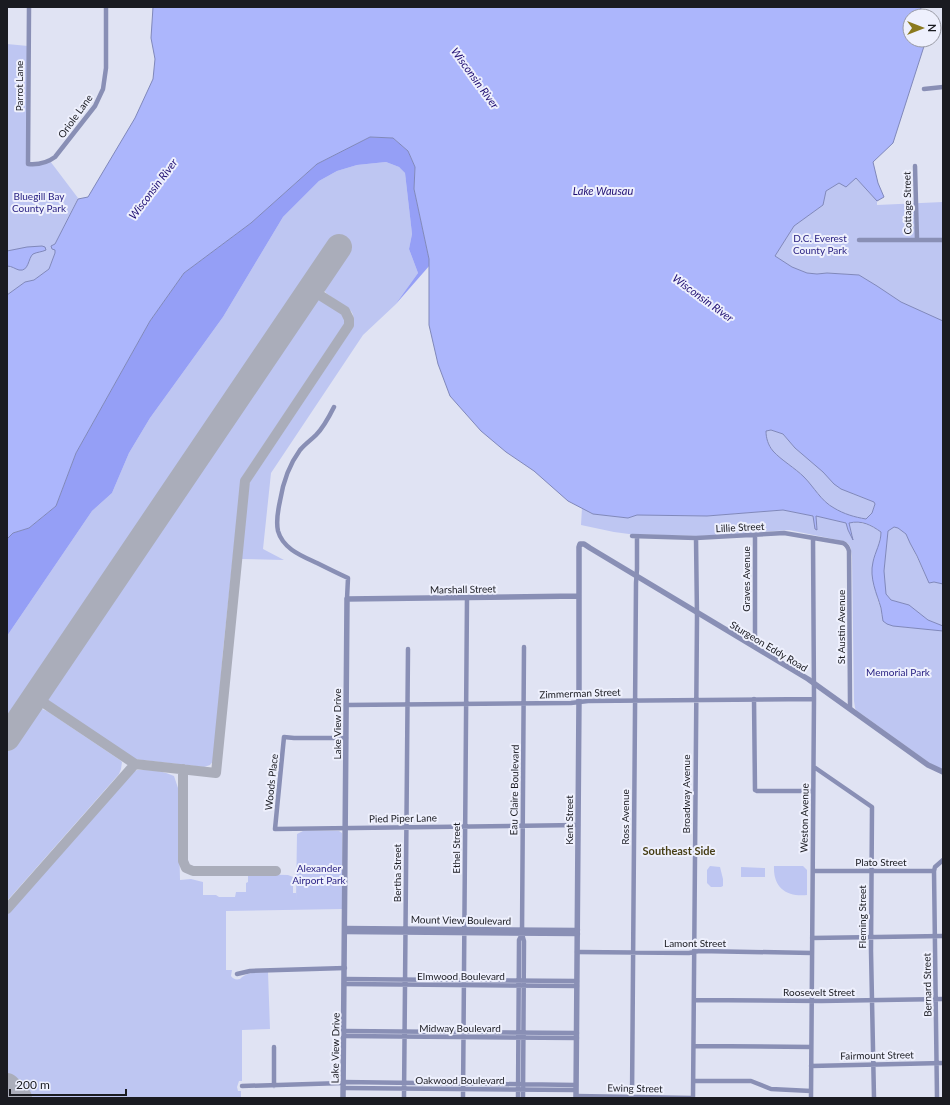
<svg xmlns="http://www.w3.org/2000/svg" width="950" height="1105" viewBox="0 0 950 1105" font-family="Lato,sans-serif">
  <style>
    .green { fill: #bec6f2 }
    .forest { fill: #959ff6 }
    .water { fill: #acb6fc; stroke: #8088ba; fill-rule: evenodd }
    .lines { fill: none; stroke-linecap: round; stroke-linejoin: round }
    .taxiway { stroke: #aaadba; stroke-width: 10 }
    .runway { stroke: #aaadba; stroke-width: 26 }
    .minor { stroke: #898fb5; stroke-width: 4.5 }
    .tertiary { stroke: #898fb5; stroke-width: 5.5 }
    .labels { text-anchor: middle; stroke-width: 4; stroke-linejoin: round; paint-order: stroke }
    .street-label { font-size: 10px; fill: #1a1b21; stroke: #eef0fd }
    .park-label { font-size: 10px; fill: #2a2283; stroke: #eef0fd }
    .water-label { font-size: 11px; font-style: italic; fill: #200f73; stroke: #eef0fd }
    .neighbourhood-label { font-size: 11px; font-weight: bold; fill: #473e15; stroke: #eef0fd }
  </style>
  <rect width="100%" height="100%" fill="#e0e3f3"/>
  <path class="green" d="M 7,44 L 28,46 L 28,164 L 50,161 L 78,198 L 55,244 L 51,246 L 52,249 L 55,250 L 55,253 L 49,269 L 34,280 L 25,282 L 7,295 Z
    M 386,162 L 399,167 L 405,173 L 412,234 L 409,249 L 418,273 L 395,305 L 363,335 L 271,473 L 263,549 L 284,560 L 241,559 L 249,484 L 252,476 L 351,330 C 354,323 355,317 351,311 L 326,293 C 323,289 323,286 325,281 L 345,253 L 331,243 L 7,721 L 7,636 L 92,511 L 112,493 L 129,453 L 150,418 L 223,317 L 283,217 L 319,181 L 337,171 L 357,165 Z
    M 856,178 L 877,201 L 877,205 L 943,202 L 943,240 L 897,242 L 943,242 L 943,320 L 942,321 L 901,302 L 877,286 L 859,275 L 828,273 L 817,274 L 807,273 L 792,267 L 775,256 L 794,226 L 823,205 L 826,191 L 839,183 Z
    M 315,300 L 319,300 L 326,303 L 342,314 L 344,318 L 345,323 L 244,474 L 241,480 L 223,651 L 214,760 L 210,765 L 204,767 L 134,759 L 49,701 L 47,698 L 47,692 L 310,304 Z
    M 771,430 L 783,434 L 795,448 L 815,465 L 853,494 L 874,502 L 875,504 L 872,513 L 866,519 C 854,517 844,514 834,508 C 821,501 814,487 804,477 C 795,468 781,460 773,451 C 768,445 766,438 766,431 Z
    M 582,508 L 593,514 L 628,518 L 637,515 L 707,516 L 783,510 L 813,516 L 815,529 L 817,530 L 816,516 L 846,523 L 848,530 L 853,538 L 849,523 C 862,521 870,525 881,532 L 878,549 L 873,562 L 877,598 L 881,609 L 883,621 L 907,628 L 919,628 L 943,631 L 943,770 L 931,764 L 856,710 L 855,708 L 854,701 L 852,556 C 851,549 851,543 843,541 L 789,530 L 699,536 L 629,534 L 614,532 L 581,525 Z
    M 893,527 L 898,528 L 906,534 L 929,583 L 934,582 L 943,584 L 943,626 L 928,620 L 909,605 L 891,600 L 885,594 L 884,571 L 888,531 Z
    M 42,709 L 47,711 L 120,760 L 122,762 L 121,769 L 119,774 L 7,901 L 7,752 L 35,711 L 36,710 Z
    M 137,770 C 150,769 163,771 174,776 L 178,788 L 180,880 L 191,879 L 203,882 L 203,895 L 216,895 L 219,897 L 235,897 L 236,892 L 246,892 L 246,883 L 248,882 L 248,874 L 288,875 L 293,877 L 293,893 L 296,893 L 296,900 L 297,834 L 303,831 L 339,831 L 342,833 L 342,909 L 226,911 L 226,970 L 232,970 L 231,976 C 233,979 236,980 240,979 C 248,971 258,973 268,972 L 270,1029 L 242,1030 L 242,1081 L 239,1081 L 237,1087 L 238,1091 L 241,1091 L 241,1098 L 31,1098 L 7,1075 L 7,914 L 124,780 L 133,772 Z
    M 710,866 L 720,867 L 723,879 L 723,886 L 721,887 L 711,887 L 707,883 L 707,870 Z
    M 774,866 L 803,866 L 807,870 L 807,895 C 787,897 773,888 774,866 Z
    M 741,867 L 765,868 L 765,877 L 741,877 Z"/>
  <path class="forest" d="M 370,137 L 393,138 L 408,151 L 415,167 L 414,189 L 429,259 L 430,265 L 395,305 L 418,273 L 409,249 L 412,234 L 405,173 L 399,167 L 386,162 L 357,165 L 337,171 L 319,181 L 283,217 L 223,317 L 150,418 L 129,453 L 112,493 L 92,511 L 7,636 L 7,539 L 13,533 L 29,528 L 56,506 L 76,453 L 150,321 L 184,273 L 251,223 L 317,164 Z"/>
  <path class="water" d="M 153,7 L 920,7 L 925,16 L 910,16 L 910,40 L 926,40 L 893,143 L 873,162 L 878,183 L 884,197 L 877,201 L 856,178 L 846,187 L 839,183 L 826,191 L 823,205 L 794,226 L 775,256 L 792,267 L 807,273 L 817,274 L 827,273 L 859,275 L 877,286 L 901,302 L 943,321 L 943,584 L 934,582 L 929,583 L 917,556 L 910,543 L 906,534 L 898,528 L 894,527 L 888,531 L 884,571 L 886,594 L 891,600 L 909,605 L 928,620 L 943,626 L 943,631 L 893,626 L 887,624 L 883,621 C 882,617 882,612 881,608 C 877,594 869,578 873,562 C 875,552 881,543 881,532 C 871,525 862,520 849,523 L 853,540 L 848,530 L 846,523 L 816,516 L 817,530 L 815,529 L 813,516 L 783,510 L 707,516 L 637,515 L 628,518 L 593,514 L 568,501 L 534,471 L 506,452 L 481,431 L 450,396 L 438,364 L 429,325 L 429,259 L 414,189 L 415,167 L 408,151 L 393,138 L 370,137 L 317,164 L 251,223 L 184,273 L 150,321 L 76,453 L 56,506 L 29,528 L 13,533 L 7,539 L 7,295 L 25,282 L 34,280 L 49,269 L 55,253 L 55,250 L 52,249 L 51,246 L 55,244 L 78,199 L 88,197 L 135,118 L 153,79 L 155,59 L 151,38 ZM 771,430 L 783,434 L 795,448 L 823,472 L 834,484 L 841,489 L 874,502 L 875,504 L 872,513 L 866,519 C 854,517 844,514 834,508 C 821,501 814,487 804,477 C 795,468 781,460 773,451 C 768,445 766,438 766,431 Z
    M 42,246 L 45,247 L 46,250 C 42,252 37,252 33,254 C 28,258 29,272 19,270 C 15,269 12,266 7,266 L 7,251 L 27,247 Z"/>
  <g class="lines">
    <path class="taxiway" d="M 35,697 L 135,764 L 216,773 L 245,481 L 349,325 L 349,319 L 345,311 L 310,289
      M 183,769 L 183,861 L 186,868 L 193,871 L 276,871
      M 7,909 L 135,764"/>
    <path class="runway" d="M 7,738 L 339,247
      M 7,1086 L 19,1098"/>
    <path class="minor" d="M 29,7 L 28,164 C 39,165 47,163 55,157 L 95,106 L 103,89 L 106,68 L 106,7
      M 924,89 L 943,87
      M 915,166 L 917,240
      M 859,240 L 943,240
      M 334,407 C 329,417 324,427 316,435 C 311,440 305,444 300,450 C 289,465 283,482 280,501 C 278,510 276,522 278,531 C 283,549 302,556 317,563 C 327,568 337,573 348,578 L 347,599
      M 755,535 L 755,647
      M 632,536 L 696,538 L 784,533 L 843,543 C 847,545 848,547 849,551 L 850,704 L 850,709
      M 754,699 L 755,790 L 757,791 L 813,791
      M 346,705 L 571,703 L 588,701 L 814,699
      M 346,738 L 294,738 L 284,737 L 275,829 L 578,825
      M 814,767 L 872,807 L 871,951 L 874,1098
      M 813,871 L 934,871
      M 345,928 L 578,930
      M 345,932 L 578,934
      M 812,938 L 943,936
      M 577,952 L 689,953 L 699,951 L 812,953
      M 237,974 L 250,971 L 345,968
      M 344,979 L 577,981
      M 344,984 L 577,986
      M 694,1000 L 821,1001 L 943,999
      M 344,1031 L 577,1033
      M 344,1036 L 577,1038
      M 694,1046 L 811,1047
      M 811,1066 L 943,1063
      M 694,1081 L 751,1081 L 771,1089 L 811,1091
      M 343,1082 L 576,1085
      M 242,1086 L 343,1083
      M 274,1086 L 274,1047
      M 343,1088 L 576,1090
      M 576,1096 L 693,1098
      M 404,1098 L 408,649
      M 463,1098 L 467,597
      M 518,1098 L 519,940 L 522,934
      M 523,1098 L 524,941 L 522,934 L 524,647
      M 632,1098 L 636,583 L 637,569 L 637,537
      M 693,1098 L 697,617 L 696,538
      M 811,1098 L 814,699 L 813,538
      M 937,1098 L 934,871 L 935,867 L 943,860"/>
    <path class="tertiary" d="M 343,1098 L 347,599 L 579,596
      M 576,1098 L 579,698 L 579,547 L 580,544 L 584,544 L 590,548 L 808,679 L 928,765 L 943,772"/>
  </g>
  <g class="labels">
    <g class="street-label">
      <text transform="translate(19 86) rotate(-90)" y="4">Parrot Lane</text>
      <text transform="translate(75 116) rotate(-54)" y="4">Oriole Lane</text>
      <text transform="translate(907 203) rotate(-91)" y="4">Cottage Street</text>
      <text transform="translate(740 527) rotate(-3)" y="4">Lillie Street</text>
      <text transform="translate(746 579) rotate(-90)" y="4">Graves Avenue</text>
      <text transform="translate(463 589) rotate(-1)" y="4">Marshall Street</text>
      <text transform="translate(841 627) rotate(-90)" y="4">St Austin Avenue</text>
      <text transform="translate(769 646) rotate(31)" y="4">Sturgeon Eddy Road</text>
      <text transform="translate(580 693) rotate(-2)" y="4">Zimmerman Street</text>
      <text transform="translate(337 724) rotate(-90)" y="4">Lake View Drive</text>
      <text transform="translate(271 782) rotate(-84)" y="4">Woods Place</text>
      <text transform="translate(514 790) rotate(-89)" y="4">Eau Claire Boulevard</text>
      <text transform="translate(686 794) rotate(-90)" y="4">Broadway Avenue</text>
      <text transform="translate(625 817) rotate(-90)" y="4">Ross Avenue</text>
      <text transform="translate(403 818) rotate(-1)" y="4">Pied Piper Lane</text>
      <text transform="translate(804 818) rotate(-89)" y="4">Weston Avenue</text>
      <text transform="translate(569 820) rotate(-90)" y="4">Kent Street</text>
      <text transform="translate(456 848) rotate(-90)" y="4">Ethel Street</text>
      <text x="881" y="866">Plato Street</text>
      <text transform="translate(397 873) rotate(-90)" y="4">Bertha Street</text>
      <text transform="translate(862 917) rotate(-90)" y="4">Fleming Street</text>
      <text transform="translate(461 920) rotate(1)" y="4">Mount View Boulevard</text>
      <text x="695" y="947">Lamont Street</text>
      <text x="461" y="980">Elmwood Boulevard</text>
      <text transform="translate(927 985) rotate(-91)" y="4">Bernard Street</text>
      <text x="819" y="996">Roosevelt Street</text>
      <text x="460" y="1032">Midway Boulevard</text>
      <text transform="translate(335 1048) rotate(-89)" y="4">Lake View Drive</text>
      <text transform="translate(877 1055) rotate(-1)" y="4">Fairmount Street</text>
      <text x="460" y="1084">Oakwood Boulevard</text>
      <text transform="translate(635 1088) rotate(1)" y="4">Ewing Street</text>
    </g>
    <g class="park-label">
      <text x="39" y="200">Bluegill Bay<tspan x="39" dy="12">County Park</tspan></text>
      <text x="820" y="242">D.C. Everest<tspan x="820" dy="12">County Park</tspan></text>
      <text x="898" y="676">Memorial Park</text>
      <text x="319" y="872">Alexander<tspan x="319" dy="12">Airport Park</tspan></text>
    </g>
    <g class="water-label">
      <text transform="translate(475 78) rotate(54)" y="4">Wisconsin River</text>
      <text transform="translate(153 189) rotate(-53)" y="4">Wisconsin River</text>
      <text x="603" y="195">Lake Wausau</text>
      <text transform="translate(703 298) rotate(36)" y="4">Wisconsin River</text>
    </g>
    <g class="neighbourhood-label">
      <text x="679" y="855">Southeast Side</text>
    </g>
  </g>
  <rect width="950" height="1105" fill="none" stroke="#1a1b21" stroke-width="16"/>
  <g transform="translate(922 28) rotate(90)"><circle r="19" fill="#eef0fd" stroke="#999ba5"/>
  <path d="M0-3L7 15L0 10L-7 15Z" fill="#8a791e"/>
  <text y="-6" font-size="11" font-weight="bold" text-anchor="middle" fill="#1a1b21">N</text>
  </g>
  <path d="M10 1089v6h116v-6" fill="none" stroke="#1a1b21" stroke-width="2"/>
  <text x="16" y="1089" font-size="12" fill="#1a1b21" stroke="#eef0fd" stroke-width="3" paint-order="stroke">200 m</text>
</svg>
